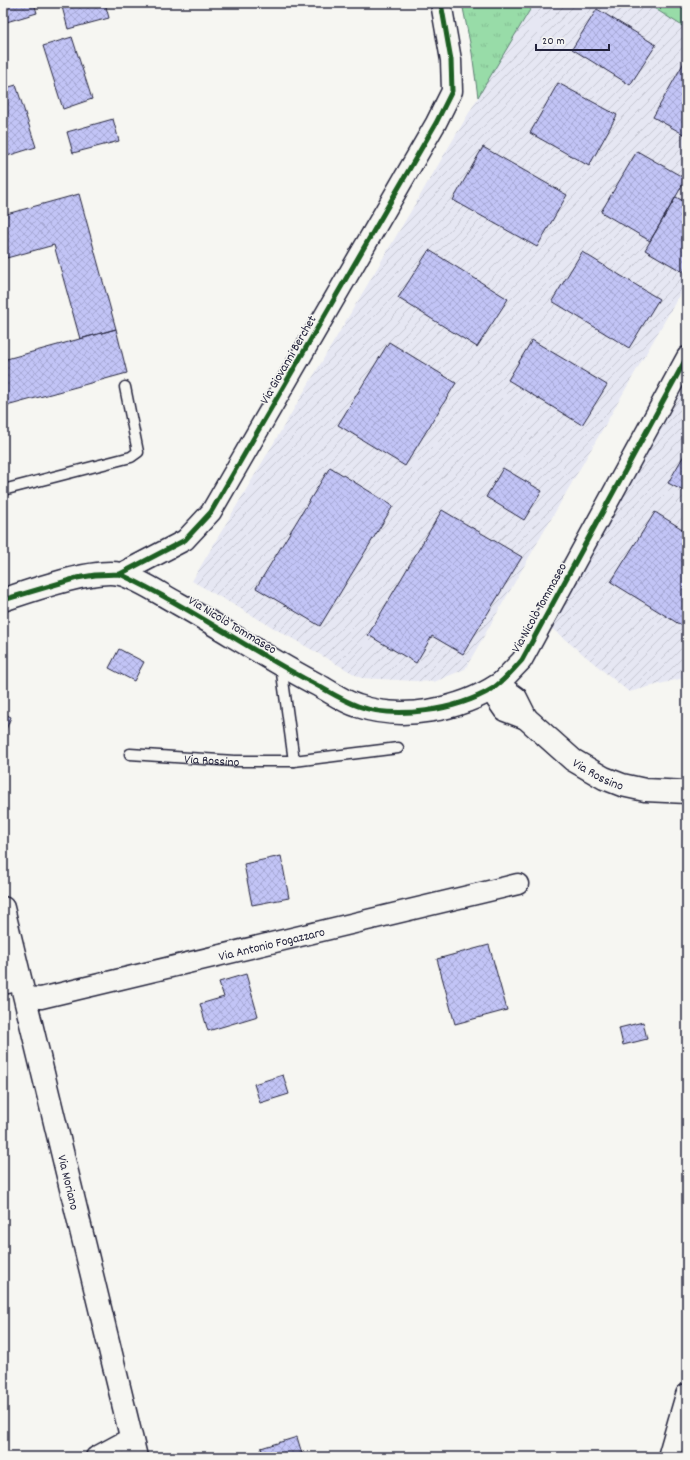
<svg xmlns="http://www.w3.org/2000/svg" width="690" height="1460" viewBox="0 0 690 1460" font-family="Dekko,sans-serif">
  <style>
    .industrial { fill: url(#industrial-furrows) }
    .park { fill: url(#park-tufts); stroke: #5d7f72 }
    .building { fill: url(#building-cross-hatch); stroke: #22223b }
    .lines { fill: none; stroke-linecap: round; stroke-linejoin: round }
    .lane-casing { stroke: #22223b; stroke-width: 13 }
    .street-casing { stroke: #22223b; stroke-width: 23 }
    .secondary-casing { stroke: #22223b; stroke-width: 25 }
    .lane { stroke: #f6f6f2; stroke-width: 10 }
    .street { stroke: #f6f6f2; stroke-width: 20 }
    .secondary { stroke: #f6f6f2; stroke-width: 22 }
    .cycleway-casing { stroke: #f6f6f2; stroke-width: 8 }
    .cycleway { stroke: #1b5e20; stroke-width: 5 }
    .labels { text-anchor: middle; stroke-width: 3; stroke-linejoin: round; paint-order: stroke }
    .street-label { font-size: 13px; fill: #22223b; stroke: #f6f6f2 }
  </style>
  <defs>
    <pattern id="industrial-furrows" width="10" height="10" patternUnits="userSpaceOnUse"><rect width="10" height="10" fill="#e6e7f3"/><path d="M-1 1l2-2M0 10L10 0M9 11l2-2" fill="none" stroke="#c5c6d1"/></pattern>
    <pattern id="park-tufts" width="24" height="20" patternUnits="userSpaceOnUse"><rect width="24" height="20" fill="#98dca8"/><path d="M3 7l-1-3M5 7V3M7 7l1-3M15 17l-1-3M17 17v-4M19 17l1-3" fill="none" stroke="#83bc92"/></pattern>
    <pattern id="building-cross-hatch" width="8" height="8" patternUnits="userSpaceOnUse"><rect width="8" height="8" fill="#c2c4f6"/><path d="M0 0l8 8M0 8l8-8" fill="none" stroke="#a6a8d4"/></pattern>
  </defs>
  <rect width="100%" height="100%" fill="#f6f6f2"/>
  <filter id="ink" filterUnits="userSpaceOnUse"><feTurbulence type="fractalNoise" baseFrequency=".025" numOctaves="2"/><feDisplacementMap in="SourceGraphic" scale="8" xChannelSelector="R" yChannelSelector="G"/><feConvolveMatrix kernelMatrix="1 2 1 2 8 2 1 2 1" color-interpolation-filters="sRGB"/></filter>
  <g filter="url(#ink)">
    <path class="industrial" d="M 534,3 L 646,3 L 687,29 L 687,282 L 465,669 L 434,682 L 361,678 L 192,581 Z
      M 687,383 L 687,677 L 629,692 L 545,623 Z"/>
    <path class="park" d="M 462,3 L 534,3 L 478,97 L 472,53 Z
      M 646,3 L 687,3 L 687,29 Z"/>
    <path class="building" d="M 3,3 L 34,3 L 37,13 L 3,23 Z
      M 61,3 L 105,3 L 109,18 L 68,29 Z
      M 597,9 L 656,45 L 630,85 L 572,49 Z
      M 72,37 L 92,99 L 63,109 L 43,46 Z
      M 687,57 L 687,136 L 653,117 Z
      M 558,83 L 617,115 L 589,166 L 530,133 Z
      M 16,85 L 36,147 L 7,156 L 3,144 L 3,89 Z
      M 113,119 L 119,141 L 73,153 L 67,132 Z
      M 483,147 L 567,195 L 537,247 L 453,200 Z
      M 637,151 L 686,179 L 650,241 L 601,212 Z
      M 79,194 L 116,329 L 80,339 L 54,245 L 3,259 L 3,215 Z
      M 676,197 L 687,203 L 687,266 L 683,272 L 645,250 Z
      M 429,250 L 508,299 L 477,347 L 398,298 Z
      M 582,252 L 659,299 L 629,348 L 552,301 Z
      M 116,329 L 127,373 L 3,407 L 3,360 Z
      M 532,340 L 607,385 L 582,425 L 508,380 Z
      M 389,342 L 456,383 L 405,466 L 338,425 Z
      M 687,450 L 687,493 L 668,483 Z
      M 330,467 L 393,506 L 320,626 L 256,588 Z
      M 503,468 L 542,491 L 524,520 L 486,497 Z
      M 442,510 L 522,557 L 463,654 L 432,636 L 416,663 L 368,635 Z
      M 655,512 L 687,532 L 687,629 L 611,582 Z
      M 119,649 L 144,662 L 134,681 L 109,668 Z
      M 3,713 L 11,717 L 3,737 Z
      M 281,856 L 289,898 L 252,905 L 244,864 Z
      M 489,945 L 507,1010 L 455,1024 L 437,959 Z
      M 246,974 L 258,1016 L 208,1031 L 200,1004 L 224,997 L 219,982 Z
      M 643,1022 L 647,1039 L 623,1045 L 619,1028 Z
      M 283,1075 L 289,1094 L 260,1103 L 254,1084 Z
      M 297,1437 L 303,1457 L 264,1457 L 261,1448 Z"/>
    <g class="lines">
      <defs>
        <g id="lane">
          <path d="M 3,490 L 131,457 L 138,452 L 125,387"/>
          <path d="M 281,666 L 294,761"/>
          <path id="s1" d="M 130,754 L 234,761 L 294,761 L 398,748"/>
        </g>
        <g id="street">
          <path d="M 120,574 L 185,540 L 211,512 L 436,123 L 452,91 L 451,60 L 441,3"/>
          <path d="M 498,685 L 522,660 L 687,357"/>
          <path d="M 3,984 L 21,980"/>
          <path id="s2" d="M 25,997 L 41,998 L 518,884"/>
          <path d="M 96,1457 L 131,1438"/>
        </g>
        <g id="secondary">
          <path d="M 3,600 C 29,591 95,568 120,574 C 137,578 162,595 177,603 C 225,630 270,660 318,685 C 331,692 344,702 358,706 C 402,721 460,710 498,685 L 516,698 L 526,718"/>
          <path id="s3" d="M 491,690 L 505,710 L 526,718 L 573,760 L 604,778 L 622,785 L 645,790 L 687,792"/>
          <path id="s4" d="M 3,908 L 136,1457"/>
          <path d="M 669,1457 L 687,1395"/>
        </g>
      </defs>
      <use href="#lane" class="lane-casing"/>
      <use href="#street" class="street-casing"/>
      <use href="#secondary" class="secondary-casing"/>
      <use href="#lane" class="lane"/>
      <use href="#street" class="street"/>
      <use href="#secondary" class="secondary"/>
      <defs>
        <path id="cycleway" d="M 120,574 C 186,605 245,647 309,681 C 325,689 341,700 358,706 C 396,720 457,710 492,689 C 504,681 513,670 522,660 L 687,357
          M 3,600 L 77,578 L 95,575 L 120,574 L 185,540 L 211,512 L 436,123 L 452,91 L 451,60 L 441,3"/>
      </defs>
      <use href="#cycleway" class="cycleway-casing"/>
      <use href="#cycleway" class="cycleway"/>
    </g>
  </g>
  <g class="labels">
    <g class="street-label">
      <text transform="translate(287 359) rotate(-60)" y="5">Via Giovanni Berchet</text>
      <text transform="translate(538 607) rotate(-61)" y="5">Via Nicolò Tommaseo</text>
      <text transform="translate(233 624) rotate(31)" y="5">Via Nicolò Tommaseo</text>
      <text dy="5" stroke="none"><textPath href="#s1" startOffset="82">Via Rossino</textPath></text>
      <text dy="5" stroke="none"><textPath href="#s3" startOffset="139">Via Rossino</textPath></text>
      <text dy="5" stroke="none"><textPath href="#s2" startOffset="253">Via Antonio Fogazzaro</textPath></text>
      <text dy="5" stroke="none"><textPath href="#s4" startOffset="282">Via Moriano</textPath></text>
    </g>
  </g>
  <rect width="690" height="1460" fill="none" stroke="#f6f6f2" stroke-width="16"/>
  <rect x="8" y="8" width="674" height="1444" fill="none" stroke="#22223b" stroke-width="1.5" filter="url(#ink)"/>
  <path d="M536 44v6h73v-6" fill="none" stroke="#22223b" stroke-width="2"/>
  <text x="542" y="44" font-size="12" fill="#22223b" stroke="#f6f6f2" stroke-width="3" paint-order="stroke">20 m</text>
</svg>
